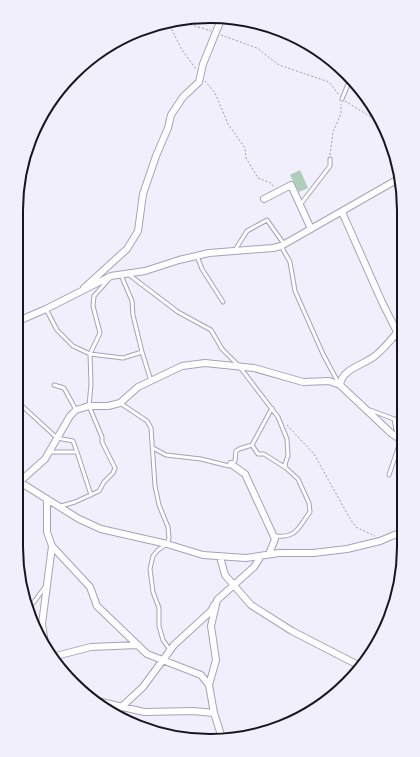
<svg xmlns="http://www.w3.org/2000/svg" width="420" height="757" viewBox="0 0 420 757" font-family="Inter,sans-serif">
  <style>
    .building { fill: #aecdbb }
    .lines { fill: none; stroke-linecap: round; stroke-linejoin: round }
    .lane-casing { stroke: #a7a0bd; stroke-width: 5 }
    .street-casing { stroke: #a7a0bd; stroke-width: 8 }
    .path { stroke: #9e9ba7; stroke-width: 1; stroke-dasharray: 2 2; stroke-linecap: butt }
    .lane { stroke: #fff; stroke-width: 3 }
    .street { stroke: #fff; stroke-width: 6 }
    .rim { fill: none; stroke: #181520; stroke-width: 2 }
  </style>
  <rect width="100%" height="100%" fill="#f2effc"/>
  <path class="building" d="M 300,170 L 308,188 L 299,192 L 290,175 Z"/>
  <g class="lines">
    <defs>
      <path id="lane" d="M 342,99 L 349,82 L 353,80
        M 300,205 L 330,166 L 330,159
        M 281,246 L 290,262 L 295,291 L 323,354 L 339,384
        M 235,250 L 247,231 L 267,220 L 284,244
        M 197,256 L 202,269 L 223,302
        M 128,274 L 178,312 L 211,330 L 222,349 L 239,366 L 278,417 L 287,439 L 288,456 L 285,464 L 286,468 L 298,479 L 309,503 L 310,512 C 298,528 297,538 275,536
        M 121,275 L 132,301 L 133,315 L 142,352 L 151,381
        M 46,309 L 57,330 L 73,346 L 90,354 L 123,358 L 142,352
        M 54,385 L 64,388 L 76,410
        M 120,403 L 147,421 L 151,428 L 155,486 L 159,505 L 168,527 L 169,538 L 167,544 L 158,550 L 153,556 L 150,569 L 153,592 L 159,608 L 159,626 L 163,640 L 170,650
        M 16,405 L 20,404 L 57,438 L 73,441 L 77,452
        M 272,408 L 252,445 L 258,454 L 264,454 L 286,468
        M 370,410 L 394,419 L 403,420
        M 153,448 L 166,455 L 201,459 L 229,466 L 235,461 L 236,451 L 239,449 L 252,445
        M 50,452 L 77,452 L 91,495
        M 389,475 L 399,445 L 394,419
        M 61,506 L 75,502 L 99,491 L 104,482 L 113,473 L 115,468 L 102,442 L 102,437 L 89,406 L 91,384 L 90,354 L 100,333 L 93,306 L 94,296 L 109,279
        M 26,610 L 34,602 L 45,587"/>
      <path id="street" d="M 264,199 L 291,185 L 311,229
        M 342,212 L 382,302 L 397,332 L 403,352
        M 84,288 L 127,249 L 138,231 L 143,194 L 156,156 L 168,128 L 171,115 L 183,97 L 199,82 L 203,64 L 220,22 L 224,18
        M 16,322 L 46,309 L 111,276 L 145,271 L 179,260 L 209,253 L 273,248 L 281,246 L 400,178
        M 340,385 C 342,368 365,365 376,355 C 386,347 395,335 403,325
        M 231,464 L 245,474 L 275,539 L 269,554
        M 18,481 L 79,519 L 101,529 L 167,544 L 203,555 L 246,558 L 279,553 L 313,553 L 347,549 L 380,541 L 404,531
        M 16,485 L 45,459 L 70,416 L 76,410 L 89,406 L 108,406 L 120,403 L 138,387 L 182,366 L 205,363 L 254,368 L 303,382 L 329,381 L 340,385 L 392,434 L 403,441
        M 47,499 L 47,532 L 52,546 L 90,587 L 97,606 L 147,654 L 201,675 L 209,685
        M 220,557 L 225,575 L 251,605 L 292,631 L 360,666
        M 45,644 L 42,624 L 52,546
        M 52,657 L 91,647 L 138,645
        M 93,700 L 144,712 L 193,711 L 214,713
        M 114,714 L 143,687 L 174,645 L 211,611 L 214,605
        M 223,741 L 214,713 L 209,685 L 216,660 L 211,626 L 217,600 L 254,567 L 261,556"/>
    </defs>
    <use href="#lane" class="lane-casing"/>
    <use href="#street" class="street-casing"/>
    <path class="path" d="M 179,21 L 211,31
      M 168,22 L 182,50 L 196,69
      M 221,35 L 257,48 L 279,65 L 329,82 L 339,95
      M 205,81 L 215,93 L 228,124 L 245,148 L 246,158 L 258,178 L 271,183 L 274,187
      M 345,101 L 379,122
      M 330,155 L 333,132 L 341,114 L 341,104
      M 287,425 L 314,454 L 349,517 L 356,527 L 375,536"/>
    <use href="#lane" class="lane"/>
    <use href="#street" class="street"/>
  </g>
  <path d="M0 0H420V757H0ZM210 23H210A187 187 0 0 1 397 210V547A187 187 0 0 1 210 734H210A187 187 0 0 1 23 547V210A187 187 0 0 1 210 23Z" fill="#f2effc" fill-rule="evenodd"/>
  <path class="rim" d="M210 23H210A187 187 0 0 1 397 210V547A187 187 0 0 1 210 734H210A187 187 0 0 1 23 547V210A187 187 0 0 1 210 23Z"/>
</svg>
